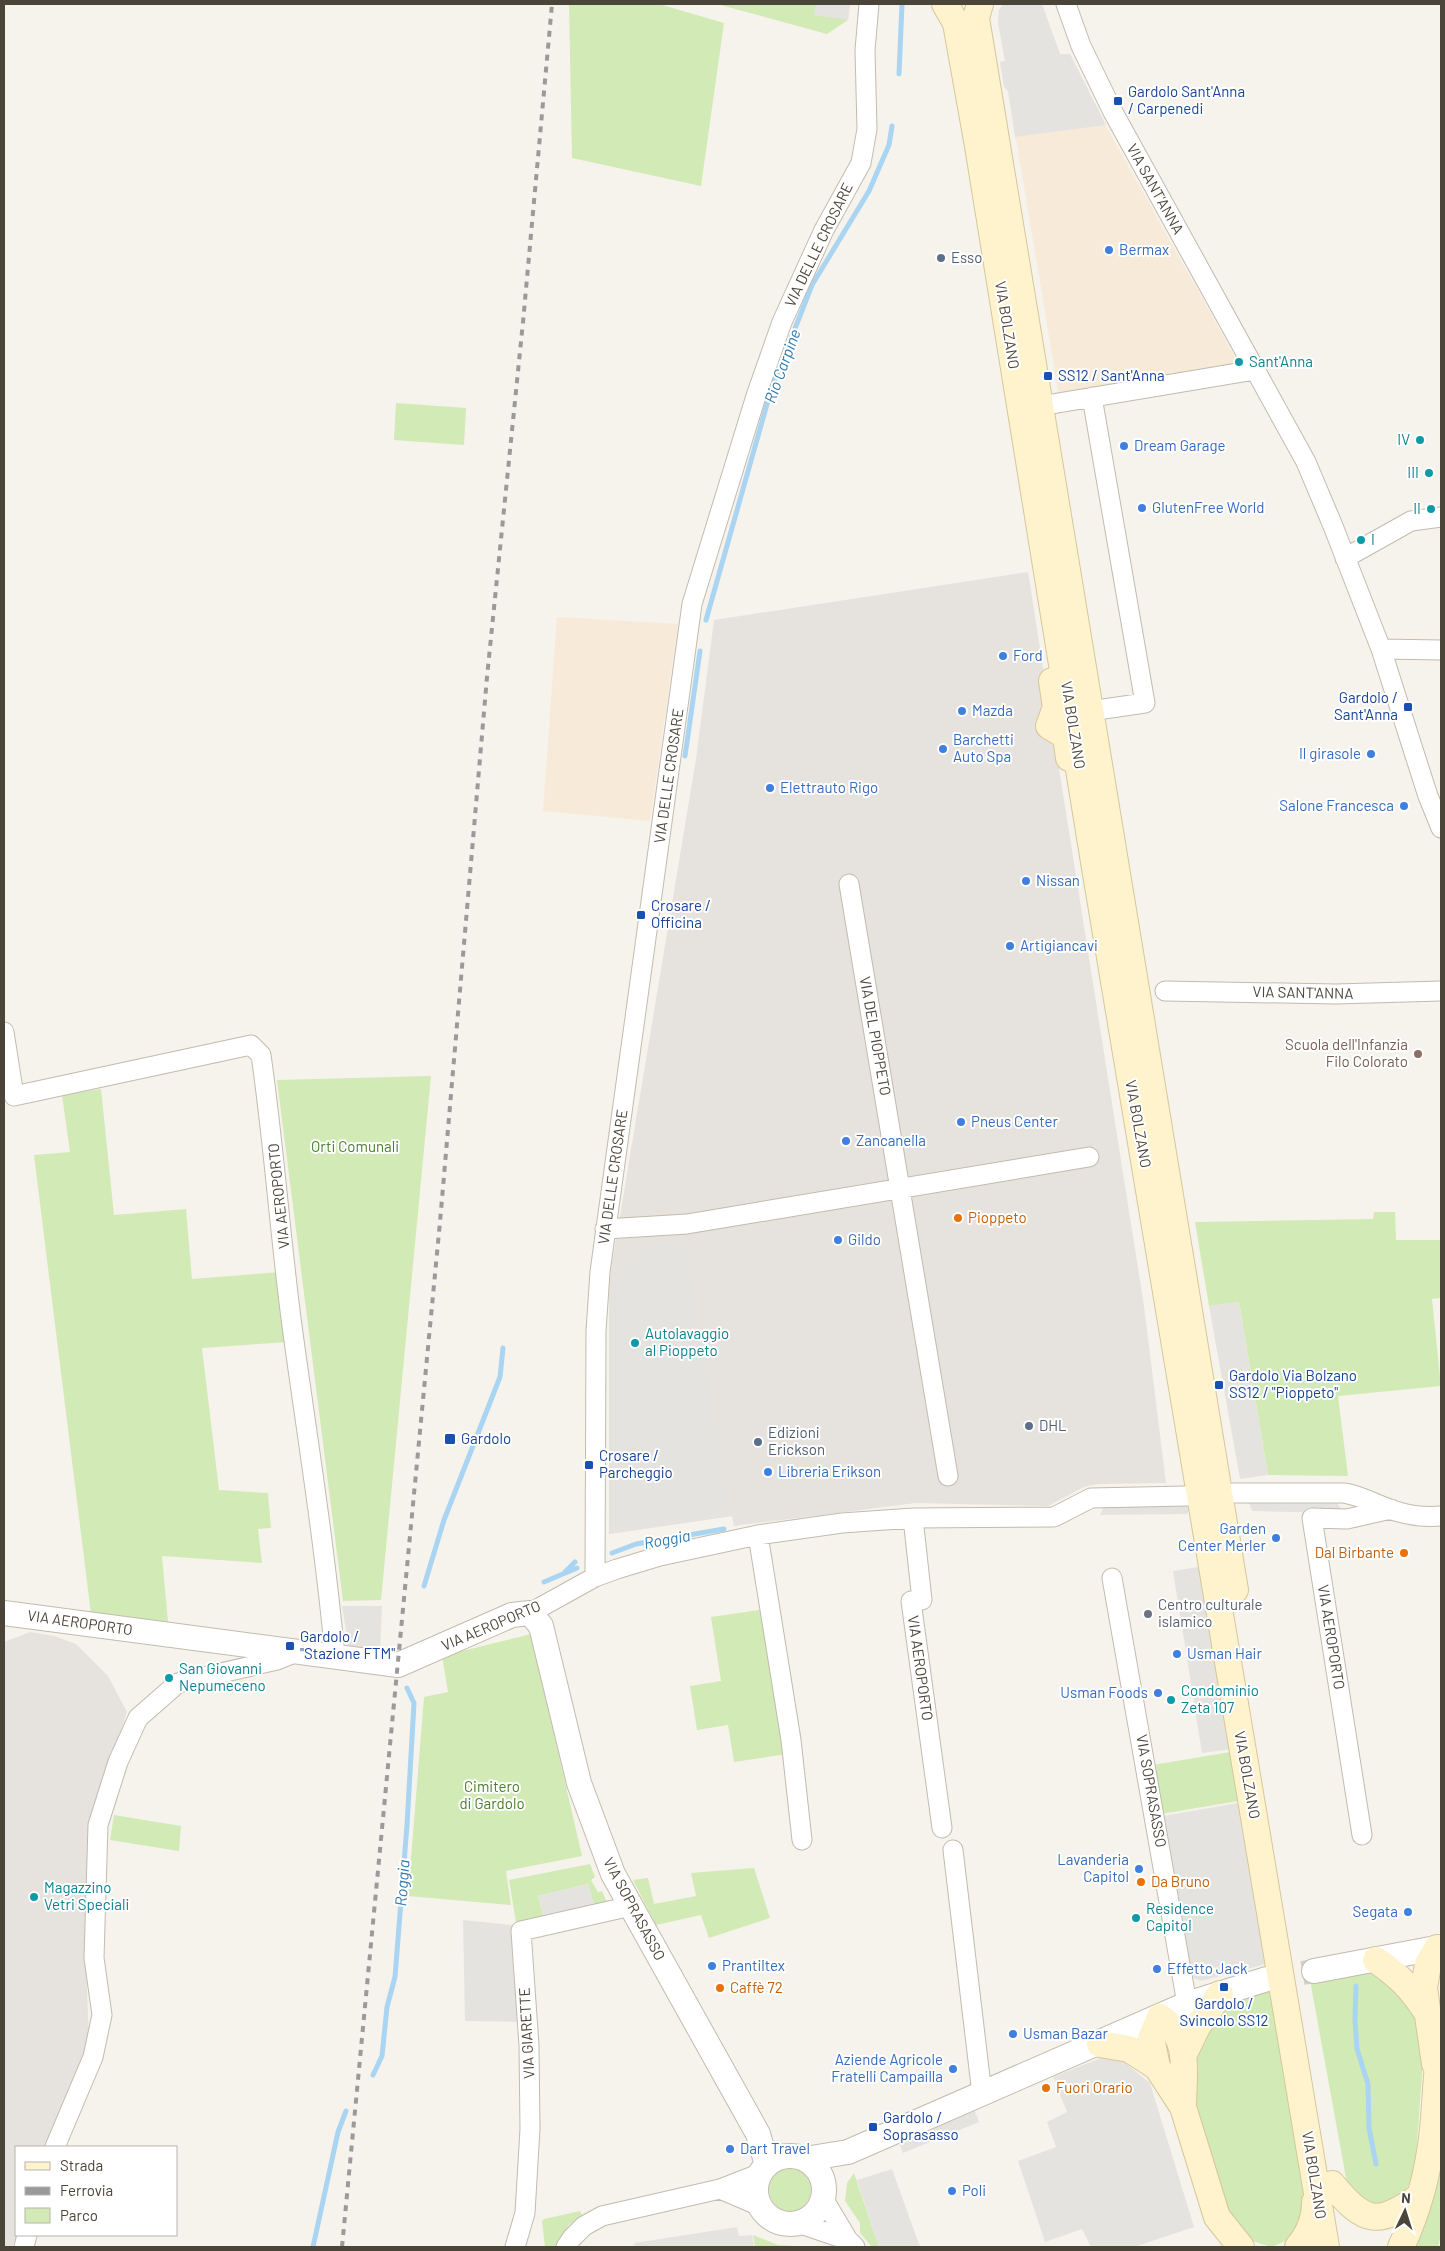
<svg xmlns="http://www.w3.org/2000/svg" width="1445" height="2251" viewBox="0 0 1445 2251" font-family="Barlow,sans-serif">
  <style>
    .commercial { fill: #f7ead8 }
    .industrial { fill: #e6e2dd }
    .green { fill: #d2eab5 }
    .parking { fill: #e5e3e0 }
    .lines { fill: none; stroke-linecap: round; stroke-linejoin: round }
    .stream { stroke: #a9d4f2; stroke-width: 5 }
    .tertiary-tunnel { stroke: #d4d0c8; stroke-width: 24; stroke-dasharray: 24 12; stroke-linecap: butt }
    .minor-casing { stroke: #c2bbae; stroke-width: 21 }
    .tertiary-casing { stroke: #c2bbae; stroke-width: 26 }
    .secondary-casing { stroke: #d6c79b; stroke-width: 28 }
    .minor { stroke: #fff; stroke-width: 19 }
    .tertiary { stroke: #fff; stroke-width: 24 }
    .secondary { stroke: #fff3cd; stroke-width: 26 }
    .rail { stroke: #9a9a9a; stroke-width: 4; stroke-dasharray: 6 6; stroke-linecap: butt }
    .transit-dot { fill: #1a4fb4; stroke: #fff; stroke-width: 2 }
    .shop-dot { fill: #3f7fe0; stroke: #fff; stroke-width: 2 }
    .service-dot { fill: #5c6f8a; stroke: #fff; stroke-width: 2 }
    .culture-dot { fill: #0f9aa8; stroke: #fff; stroke-width: 2 }
    .education-dot { fill: #8d6e63; stroke: #fff; stroke-width: 2 }
    .food-dot { fill: #e8710a; stroke: #fff; stroke-width: 2 }
    .worship-dot { fill: #6b7280; stroke: #fff; stroke-width: 2 }
    .labels { text-anchor: middle; stroke-width: 4; stroke-linejoin: round; paint-order: stroke }
    .transit-label { font-size: 15px; fill: #164399; stroke: #fff; text-anchor: start }
    .street-label { font-size: 15px; fill: #4b4439; stroke: #fff }
    .shop-label { font-size: 15px; fill: #366cbe; stroke: #fff; text-anchor: start }
    .service-label { font-size: 15px; fill: #4e5e75; stroke: #fff; text-anchor: start }
    .culture-label { font-size: 15px; fill: #0d838f; stroke: #fff; text-anchor: start }
    .education-label { font-size: 15px; fill: #785e54; stroke: #fff; text-anchor: end }
    .park-label { font-size: 15px; fill: #4a7f2a; stroke: #fff }
    .food-label { font-size: 15px; fill: #c56008; stroke: #fff; text-anchor: start }
    .worship-label { font-size: 15px; fill: #5b616d; stroke: #fff; text-anchor: start }
    .water-label { font-size: 16px; font-style: italic; fill: #2e7ab2; stroke: #fff }
  </style>
  <rect width="100%" height="100%" fill="#f6f3ec"/>
  <path class="commercial" d="M 1003,4 L 1042,4 L 1060,54 L 1070,54 L 1098,112 L 1240,366 L 1059,396 L 1008,91 L 1004,87 L 1000,62 L 1005,61 L 998,23 L 999,10 Z
    M 557,617 L 678,624 L 650,821 L 543,811 Z"/>
  <path class="industrial" d="M 1028,572 L 1144,1306 L 1166,1483 L 1097,1484 L 1084,1487 L 1048,1506 L 916,1503 L 734,1526 L 732,1516 L 609,1534 L 609,1282 L 696,759 L 714,620 Z
    M 30,1632 L 54,1636 L 76,1644 L 108,1676 L 127,1712 L 91,1827 L 85,1943 L 89,2038 L 49,2147 L 16,2147 L 17,2235 L 12,2247 L 4,2247 L 4,1642 Z"/>
  <path class="green" d="M 569,4 L 659,4 L 724,23 L 701,186 L 572,158 Z
    M 717,4 L 850,4 L 848,20 L 827,34 Z
    M 396,403 L 466,408 L 464,445 L 394,440 Z
    M 431,1076 L 381,1600 L 343,1601 L 277,1080 Z
    M 101,1089 L 114,1215 L 186,1209 L 192,1279 L 281,1272 L 288,1342 L 202,1348 L 219,1490 L 268,1493 L 271,1528 L 258,1529 L 262,1563 L 162,1556 L 168,1622 L 91,1614 L 34,1155 L 70,1152 L 62,1095 Z
    M 1374,1212 L 1395,1212 L 1396,1240 L 1441,1240 L 1441,1298 L 1432,1299 L 1441,1386 L 1338,1396 L 1348,1476 L 1268,1475 L 1239,1302 L 1209,1306 L 1195,1222 L 1373,1219 Z
    M 765,1609 L 787,1754 L 734,1762 L 728,1725 L 697,1730 L 690,1686 L 721,1681 L 711,1617 Z
    M 531,1634 L 582,1856 L 506,1871 L 511,1905 L 408,1896 L 424,1697 L 448,1692 L 442,1656 Z
    M 1230,1752 L 1238,1801 L 1161,1814 L 1153,1765 Z
    M 114,1815 L 181,1826 L 179,1851 L 110,1840 Z
    M 590,1864 L 595,1877 L 591,1880 L 598,1892 L 602,1891 L 608,1905 L 595,1909 L 588,1884 L 538,1896 L 545,1922 L 517,1928 L 509,1880 Z
    M 754,1868 L 770,1918 L 709,1938 L 701,1915 L 656,1925 L 633,1880 L 648,1878 L 654,1904 L 696,1896 L 691,1873 Z
    M 1374,1968 L 1421,2017 L 1424,2046 L 1415,2171 L 1403,2197 L 1391,2204 L 1367,2203 L 1348,2189 L 1310,1980 Z
    M 1272,1986 L 1309,2194 L 1302,2223 L 1290,2239 L 1271,2247 L 1247,2239 L 1227,2218 L 1200,2119 L 1187,2057 L 1223,2001 Z
    M 1441,2142 L 1441,2235 L 1438,2247 L 1411,2247 Z
    M769 2190a21 21 0 1 1 42 0a21 21 0 1 1-42 0Z
    M 854,2173 L 879,2247 L 872,2247 L 860,2233 L 860,2223 L 845,2201 L 847,2183 Z
    M 580,2211 L 582,2215 L 569,2225 L 555,2247 L 545,2247 L 542,2221 L 544,2219 Z
    M 753,2235 L 778,2245 L 813,2247 L 755,2247 Z"/>
  <path class="parking" d="M 816,4 L 850,4 L 848,20 L 814,15 Z
    M 1003,4 L 1042,4 L 1060,54 L 1070,54 L 1106,125 L 1015,137 L 1008,91 L 1004,87 L 1000,62 L 1005,61 L 998,23 L 999,10 Z
    M 687,1238 L 732,1516 L 609,1534 L 609,1282 L 638,1248 Z
    M 1239,1302 L 1268,1475 L 1240,1479 L 1209,1306 Z
    M 1248,1500 L 1337,1503 L 1344,1513 L 1252,1511 Z
    M 1191,1504 L 1187,1514 L 1100,1515 L 1104,1506 Z
    M 1204,1566 L 1232,1749 L 1202,1753 L 1173,1571 Z
    M 342,1606 L 382,1606 L 380,1653 L 349,1649 Z
    M 1238,1803 L 1266,1964 L 1201,1981 L 1192,1977 L 1163,1816 Z
    M 588,1884 L 595,1909 L 545,1922 L 538,1896 Z
    M 463,1920 L 512,1925 L 519,2022 L 465,2021 Z
    M 1101,2058 L 1124,2062 L 1150,2083 L 1194,2227 L 1134,2247 L 1091,2247 L 1082,2229 L 1045,2242 L 1018,2161 L 1056,2147 L 1047,2122 L 1067,2112 L 1053,2077 Z
    M 975,2111 L 979,2122 L 903,2153 L 899,2143 Z
    M 892,2169 L 920,2247 L 879,2247 L 857,2180 Z
    M 737,2227 L 739,2236 L 752,2235 L 754,2247 L 635,2247 L 634,2243 Z"/>
  <g class="lines">
    <path class="stream" d="M 899,74 L 902,4
      M 706,620 L 771,390 L 812,285 L 869,191 L 889,145 L 892,126
      M 685,756 L 700,651
      M 612,1553 L 636,1544 L 724,1529
      M 565,1572 L 575,1562
      M 544,1582 L 577,1568
      M 424,1586 L 444,1520 L 500,1377 L 503,1348
      M 1356,1986 L 1355,2020 L 1357,2049 L 1368,2084 L 1369,2128 L 1376,2164
      M 373,2075 L 382,2056 L 387,2007 L 395,1977 L 407,1825 L 414,1703 L 407,1688
      M 313,2247 L 338,2132 L 346,2111"/>
    <path class="tertiary-tunnel" d="M 1267,1979 L 1314,1971"/>
    <defs>
      <path id="minor" d="M 1066,4 L 1081,46 L 1113,112 L 1306,462 L 1333,526 L 1381,649 L 1428,796 L 1441,828
        M 1040,406 L 1255,370
        M 1345,558 L 1411,521 L 1441,517
        M 1381,649 L 1441,650
        M 1090,711 L 1145,703 L 1092,397
        M 849,884 L 948,1476
        M 1165,991 L 1336,994 L 1441,991
        M 4,1032 L 14,1096 L 251,1045 L 261,1055 C 274,1145 280,1236 292,1326 C 307,1436 325,1546 335,1657
        M 605,1229 L 687,1224 L 1089,1157
        M 1233,1493 L 1344,1493 C 1364,1496 1379,1507 1399,1512 C 1412,1516 1427,1517 1441,1516
        M 913,1518 L 922,1600 L 911,1601 L 942,1828
        M 758,1535 L 791,1740 L 802,1840
        M 595,1577 L 596,1331 L 600,1272 L 692,604 L 756,396 L 782,322 L 824,230 L 861,163 L 867,129 L 865,50 L 869,4
        M 1112,1578 L 1187,2004
        M 530,1613 L 595,1577 L 617,1569 L 660,1556 L 758,1535 L 842,1523 L 913,1518 L 1054,1517 L 1091,1498 L 1187,1496
        M 1362,1835 L 1312,1518 L 1347,1519 L 1391,1509
        M 953,1850 L 982,2094
        M 55,2147 L 93,2057 L 102,2015 L 94,1958 L 98,1825 L 118,1762 L 138,1718 L 178,1683 L 277,1660 L 297,1652
        M 720,2189 L 760,2206
        M 823,2198 L 848,2240 L 855,2247
        M 798,2223 L 848,2240
        M 24,2247 L 27,2235
        M 515,2247 L 525,2213 L 530,2129 L 529,2045 L 521,1931 L 631,1906
        M 566,2247 L 572,2238 L 584,2226 L 602,2216 L 720,2189 L 761,2173"/>
      <path id="tertiary" d="M 4,1613 L 398,1665 L 512,1615 L 530,1613 L 541,1626 L 579,1783 L 613,1874 L 758,2134 L 767,2165
        M 1314,1971 L 1441,1947
        M756 2190a34 34 0 1 1 68 0a34 34 0 1 1-68 0Z
        M 805,2159 L 848,2152 L 1187,2004 L 1267,1979"/>
      <path id="secondary" d="M 945,4 L 956,23 L 978,146 L 1094,862 L 1326,2247
        M 980,4 L 976,18 L 1235,1590
        M 1052,681 L 1056,707 L 1049,726 L 1066,736 L 1069,758
        M 1376,1960 C 1399,1976 1411,1988 1426,2011
        M 1100,2044 L 1129,2049 L 1157,2067
        M 1183,2056 L 1197,2027 L 1220,1994
        M 1435,2064 L 1424,1988 L 1428,1964 L 1437,1948 L 1441,1955
        M 1183,2107 C 1183,2073 1192,2039 1160,2017 L 1151,2038 L 1157,2067 L 1183,2107 L 1217,2217 L 1241,2247
        M 1332,2184 C 1365,2225 1379,2226 1420,2196
        M 1298,2247 C 1309,2234 1315,2219 1315,2202
        M 1401,2247 C 1418,2211 1429,2169 1433,2129 C 1436,2100 1436,2071 1441,2042"/>
    </defs>
    <use href="#minor" class="minor-casing"/>
    <use href="#tertiary" class="tertiary-casing"/>
    <use href="#secondary" class="secondary-casing"/>
    <use href="#minor" class="minor"/>
    <use href="#tertiary" class="tertiary"/>
    <use href="#secondary" class="secondary"/>
    <path class="rail" d="M 342,2247 L 440,1222 L 487,677 L 523,322 L 552,4"/>
  </g>
  <g class="transit-dot">
    <rect x="1113" y="96" width="10" height="10" rx="2.5"/>
    <rect x="1043" y="371" width="10" height="10" rx="2.5"/>
    <rect x="1403" y="702" width="10" height="10" rx="2.5"/>
    <rect x="636" y="910" width="10" height="10" rx="2.5"/>
    <rect x="1214" y="1380" width="10" height="10" rx="2.5"/>
    <rect x="444" y="1433" width="12" height="12" rx="2.5"/>
    <rect x="584" y="1460" width="10" height="10" rx="2.5"/>
    <rect x="285" y="1641" width="10" height="10" rx="2.5"/>
    <rect x="1219" y="1982" width="10" height="10" rx="2.5"/>
    <rect x="868" y="2122" width="10" height="10" rx="2.5"/>
  </g>
  <g class="shop-dot">
    <circle cx="1109" cy="250" r="5"/>
    <circle cx="1124" cy="446" r="5"/>
    <circle cx="1142" cy="508" r="5"/>
    <circle cx="1003" cy="656" r="5"/>
    <circle cx="962" cy="711" r="5"/>
    <circle cx="943" cy="749" r="5"/>
    <circle cx="1371" cy="754" r="5"/>
    <circle cx="770" cy="788" r="5"/>
    <circle cx="1404" cy="806" r="5"/>
    <circle cx="1026" cy="881" r="5"/>
    <circle cx="1010" cy="946" r="5"/>
    <circle cx="961" cy="1122" r="5"/>
    <circle cx="846" cy="1141" r="5"/>
    <circle cx="838" cy="1240" r="5"/>
    <circle cx="768" cy="1472" r="5"/>
    <circle cx="1276" cy="1538" r="5"/>
    <circle cx="1177" cy="1654" r="5"/>
    <circle cx="1158" cy="1693" r="5"/>
    <circle cx="1139" cy="1869" r="5"/>
    <circle cx="1408" cy="1912" r="5"/>
    <circle cx="712" cy="1966" r="5"/>
    <circle cx="1157" cy="1969" r="5"/>
    <circle cx="1013" cy="2034" r="5"/>
    <circle cx="953" cy="2069" r="5"/>
    <circle cx="730" cy="2149" r="5"/>
    <circle cx="952" cy="2191" r="5"/>
  </g>
  <g class="service-dot">
    <circle cx="941" cy="258" r="5"/>
    <circle cx="1029" cy="1426" r="5"/>
    <circle cx="758" cy="1442" r="5"/>
  </g>
  <g class="culture-dot">
    <circle cx="1239" cy="362" r="5"/>
    <circle cx="1420" cy="440" r="5"/>
    <circle cx="1429" cy="473" r="5"/>
    <circle cx="1431" cy="509" r="5"/>
    <circle cx="1361" cy="540" r="5"/>
    <circle cx="635" cy="1343" r="5"/>
    <circle cx="169" cy="1678" r="5"/>
    <circle cx="1171" cy="1700" r="5"/>
    <circle cx="34" cy="1897" r="5"/>
    <circle cx="1136" cy="1918" r="5"/>
  </g>
  <circle class="education-dot" cx="1418" cy="1054" r="5"/>
  <g class="food-dot">
    <circle cx="958" cy="1218" r="5"/>
    <circle cx="1404" cy="1553" r="5"/>
    <circle cx="1141" cy="1882" r="5"/>
    <circle cx="720" cy="1988" r="5"/>
    <circle cx="1046" cy="2088" r="5"/>
  </g>
  <circle class="worship-dot" cx="1148" cy="1614" r="5"/>
  <g class="labels">
    <g class="transit-label">
      <text x="1128" y="97">Gardolo Sant'Anna<tspan x="1128" dy="17">/ Carpenedi</tspan></text>
      <text x="1058" y="381">SS12 / Sant'Anna</text>
      <text x="1398" y="703" text-anchor="end">Gardolo /<tspan x="1398" dy="17">Sant'Anna</tspan></text>
      <text x="651" y="911">Crosare /<tspan x="651" dy="17">Officina</tspan></text>
      <text x="1229" y="1381">Gardolo Via Bolzano<tspan x="1229" dy="17">SS12 / "Pioppeto"</tspan></text>
      <text x="461" y="1444">Gardolo</text>
      <text x="599" y="1461">Crosare /<tspan x="599" dy="17">Parcheggio</tspan></text>
      <text x="300" y="1642">Gardolo /<tspan x="300" dy="17">"Stazione FTM"</tspan></text>
      <text x="1224" y="2009" text-anchor="middle">Gardolo /<tspan x="1224" dy="17">Svincolo SS12</tspan></text>
      <text x="883" y="2123">Gardolo /<tspan x="883" dy="17">Soprasasso</tspan></text>
    </g>
    <g class="street-label">
      <text transform="translate(1155 189) rotate(61)" y="5">VIA SANT'ANNA</text>
      <text transform="translate(819 245) rotate(-64)" y="5">VIA DELLE CROSARE</text>
      <text transform="translate(1007 325) rotate(81)" y="5">VIA BOLZANO</text>
      <text transform="translate(1073 725) rotate(81)" y="5">VIA BOLZANO</text>
      <text transform="translate(669 776) rotate(-82)" y="5">VIA DELLE CROSARE</text>
      <text transform="translate(1303 993) rotate(1)" y="5">VIA SANT'ANNA</text>
      <text transform="translate(875 1036) rotate(80)" y="5">VIA DEL PIOPPETO</text>
      <text transform="translate(1138 1124) rotate(80)" y="5">VIA BOLZANO</text>
      <text transform="translate(613 1177) rotate(-82)" y="5">VIA DELLE CROSARE</text>
      <text transform="translate(279 1196) rotate(-96)" y="5">VIA AEROPORTO</text>
      <text transform="translate(80 1623) rotate(8)" y="5">VIA AEROPORTO</text>
      <text transform="translate(491 1626) rotate(-23)" y="5">VIA AEROPORTO</text>
      <text transform="translate(1331 1637) rotate(81)" y="5">VIA AEROPORTO</text>
      <text transform="translate(920 1668) rotate(82)" y="5">VIA AEROPORTO</text>
      <text transform="translate(1247 1775) rotate(80)" y="5">VIA BOLZANO</text>
      <text transform="translate(1151 1791) rotate(80)" y="5">VIA SOPRASASSO</text>
      <text transform="translate(634 1909) rotate(62)" y="5">VIA SOPRASASSO</text>
      <text transform="translate(527 2033) rotate(-93)" y="5">VIA GIARETTE</text>
      <text transform="translate(1314 2175) rotate(81)" y="5">VIA BOLZANO</text>
    </g>
    <g class="shop-label">
      <text x="1119" y="255">Bermax</text>
      <text x="1134" y="451">Dream Garage</text>
      <text x="1152" y="513">GlutenFree World</text>
      <text x="1013" y="661">Ford</text>
      <text x="972" y="716">Mazda</text>
      <text x="953" y="745">Barchetti<tspan x="953" dy="17">Auto Spa</tspan></text>
      <text x="1361" y="759" text-anchor="end">Il girasole</text>
      <text x="780" y="793">Elettrauto Rigo</text>
      <text x="1394" y="811" text-anchor="end">Salone Francesca</text>
      <text x="1036" y="886">Nissan</text>
      <text x="1020" y="951">Artigiancavi</text>
      <text x="971" y="1127">Pneus Center</text>
      <text x="856" y="1146">Zancanella</text>
      <text x="848" y="1245">Gildo</text>
      <text x="778" y="1477">Libreria Erikson</text>
      <text x="1266" y="1534" text-anchor="end">Garden<tspan x="1266" dy="17">Center Merler</tspan></text>
      <text x="1187" y="1659">Usman Hair</text>
      <text x="1148" y="1698" text-anchor="end">Usman Foods</text>
      <text x="1129" y="1865" text-anchor="end">Lavanderia<tspan x="1129" dy="17">Capitol</tspan></text>
      <text x="1398" y="1917" text-anchor="end">Segata</text>
      <text x="722" y="1971">Prantiltex</text>
      <text x="1167" y="1974">Effetto Jack</text>
      <text x="1023" y="2039">Usman Bazar</text>
      <text x="943" y="2065" text-anchor="end">Aziende Agricole<tspan x="943" dy="17">Fratelli Campailla</tspan></text>
      <text x="740" y="2154">Dart Travel</text>
      <text x="962" y="2196">Poli</text>
    </g>
    <g class="service-label">
      <text x="951" y="263">Esso</text>
      <text x="1039" y="1431">DHL</text>
      <text x="768" y="1438">Edizioni<tspan x="768" dy="17">Erickson</tspan></text>
    </g>
    <g class="culture-label">
      <text x="1249" y="367">Sant'Anna</text>
      <text x="1410" y="445" text-anchor="end">IV</text>
      <text x="1419" y="478" text-anchor="end">III</text>
      <text x="1421" y="514" text-anchor="end">II</text>
      <text x="1371" y="545">I</text>
      <text x="645" y="1339">Autolavaggio<tspan x="645" dy="17">al Pioppeto</tspan></text>
      <text x="179" y="1674">San Giovanni<tspan x="179" dy="17">Nepumeceno</tspan></text>
      <text x="1181" y="1696">Condominio<tspan x="1181" dy="17">Zeta 107</tspan></text>
      <text x="44" y="1893">Magazzino<tspan x="44" dy="17">Vetri Speciali</tspan></text>
      <text x="1146" y="1914">Residence<tspan x="1146" dy="17">Capitol</tspan></text>
    </g>
    <g class="education-label">
      <text x="1408" y="1050">Scuola dell'Infanzia<tspan x="1408" dy="17">Filo Colorato</tspan></text>
    </g>
    <g class="park-label">
      <text x="355" y="1152">Orti Comunali</text>
      <text x="492" y="1792">Cimitero<tspan x="492" dy="17">di Gardolo</tspan></text>
    </g>
    <g class="food-label">
      <text x="968" y="1223">Pioppeto</text>
      <text x="1394" y="1558" text-anchor="end">Dal Birbante</text>
      <text x="1151" y="1887">Da Bruno</text>
      <text x="730" y="1993">Caffè 72</text>
      <text x="1056" y="2093">Fuori Orario</text>
    </g>
    <g class="worship-label">
      <text x="1158" y="1610">Centro culturale<tspan x="1158" dy="17">islamico</tspan></text>
    </g>
    <g class="water-label">
      <text transform="translate(782 366) rotate(-70)" y="6">Rio Carpine</text>
      <text transform="translate(667 1539) rotate(-10)" y="6">Roggia</text>
      <text transform="translate(402 1883) rotate(-86)" y="6">Roggia</text>
    </g>
  </g>
  <rect width="1445" height="2251" fill="none" stroke="#4b4439" stroke-width="10"/>
  <rect x="15" y="2146" width="162" height="90" fill="#ffffff" stroke="#b7b4b0"/>
  <rect x="25" y="2162" width="25" height="8" fill="#fff3cd" stroke="#b7b4b0"/>
  <text x="60" y="2171" font-size="15" fill="#4b4439">Strada</text>
  <rect x="25" y="2187" width="25" height="8" fill="#9a9a9a" stroke="#b7b4b0"/>
  <text x="60" y="2196" font-size="15" fill="#4b4439">Ferrovia</text>
  <rect x="25" y="2208" width="25" height="15" fill="#d2eab5" stroke="#b7b4b0"/>
  <text x="60" y="2221" font-size="15" fill="#4b4439">Parco</text>
  <g transform="translate(1405 2211) rotate(4)" stroke="#ffffff" stroke-width="4" paint-order="stroke">
  <path d="M0-4L9 19L0 12L-9 19Z" fill="#4b4439"/>
  <text y="-8" font-size="14" font-weight="bold" text-anchor="middle" fill="#4b4439">N</text>
  </g>
</svg>
